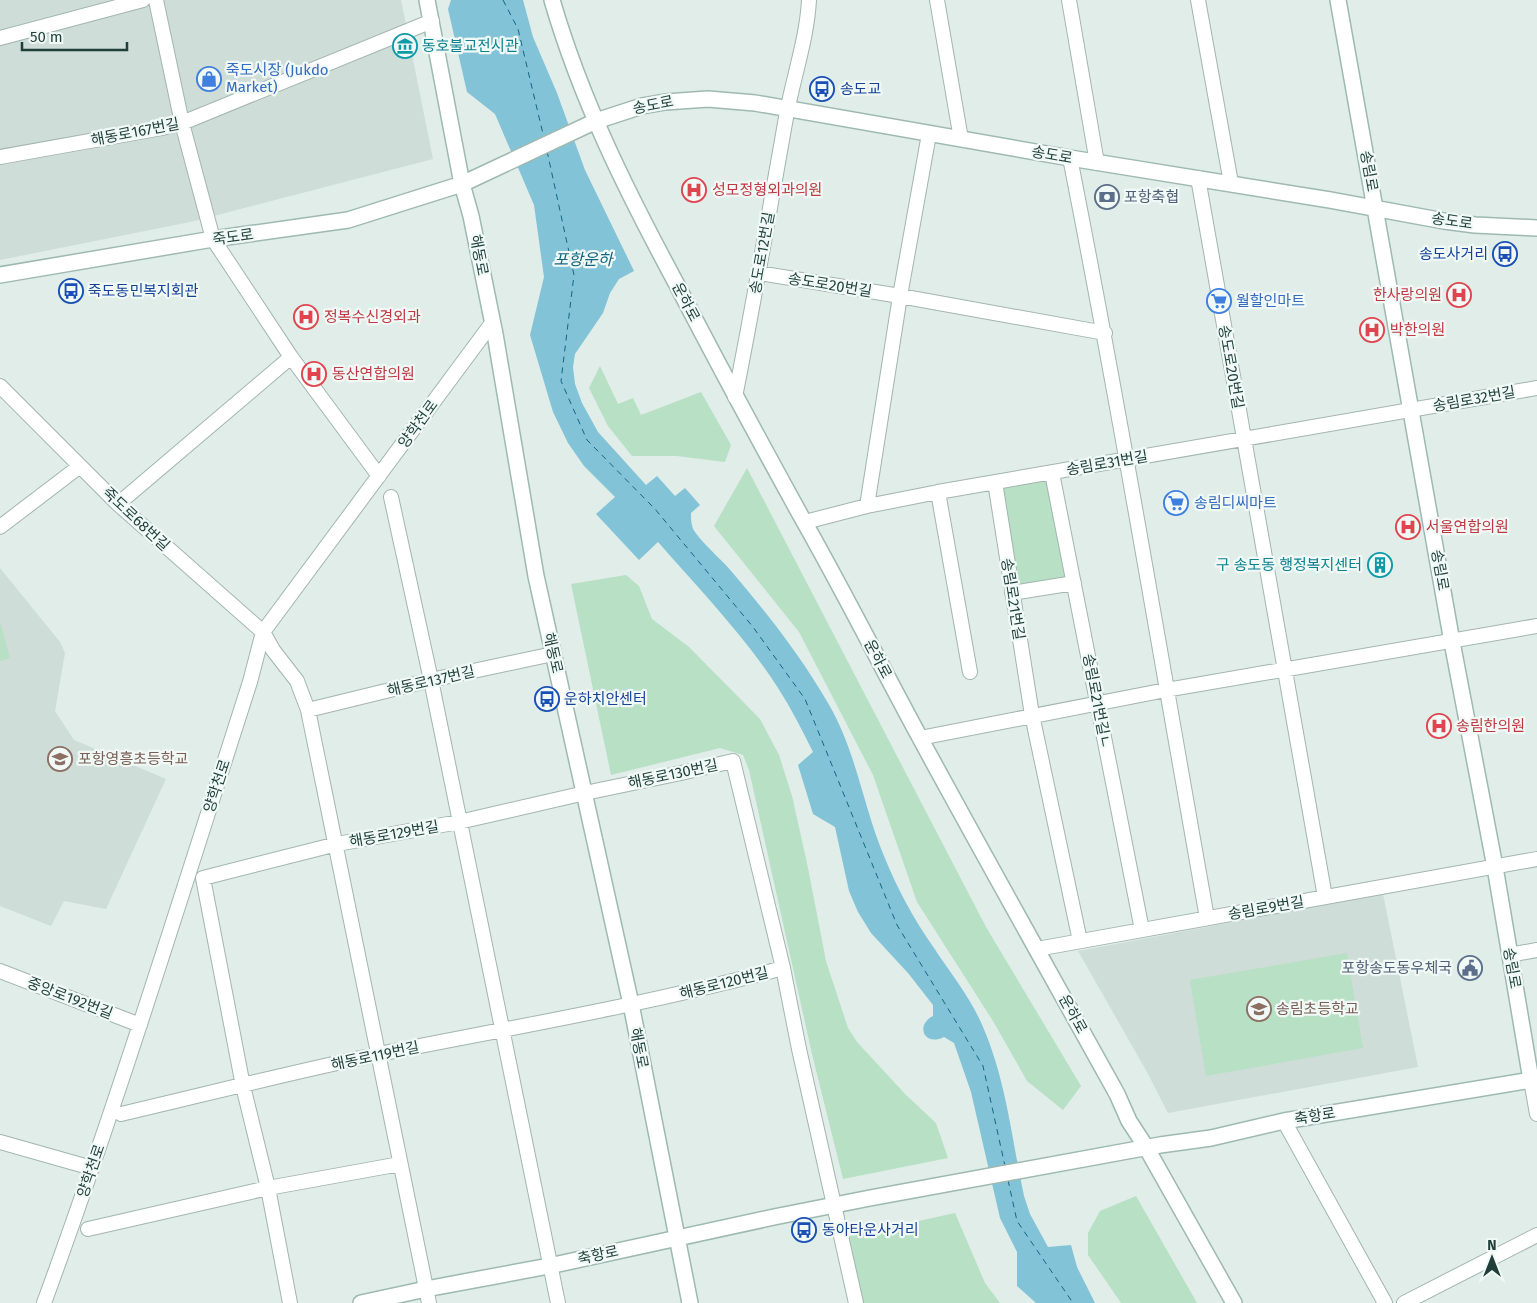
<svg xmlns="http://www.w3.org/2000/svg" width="1537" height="1303" viewBox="0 0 1537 1303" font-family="'Fira Sans','Noto Sans KR',sans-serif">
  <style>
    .built { fill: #ceddd7 }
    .green { fill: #b7e0c5 }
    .water { fill: #83c3d7 }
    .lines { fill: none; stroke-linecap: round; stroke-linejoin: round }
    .ferry { stroke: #146680; stroke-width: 1; stroke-dasharray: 6 5; stroke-linecap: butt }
    .street-casing { stroke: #a2b5b0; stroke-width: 16 }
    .secondary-casing { stroke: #9eb9b2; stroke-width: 18 }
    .street { stroke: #fff; stroke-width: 14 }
    .secondary { stroke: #fff; stroke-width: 15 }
    .labels { text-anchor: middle; stroke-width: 4.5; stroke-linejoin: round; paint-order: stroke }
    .culture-label { font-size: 15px; fill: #0d838f; stroke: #f1f9f6; text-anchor: start }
    .shop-label { font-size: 15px; fill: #366cbe; stroke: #f1f9f6; text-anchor: start }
    .transit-label { font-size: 15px; fill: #164399; stroke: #f1f9f6; text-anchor: start }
    .street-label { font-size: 15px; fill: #1f3f39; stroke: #f1f9f6 }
    .health-label { font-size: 15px; fill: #be3a42; stroke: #f1f9f6; text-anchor: start }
    .service-label { font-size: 15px; fill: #4e5e75; stroke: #f1f9f6; text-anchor: start }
    .education-label { font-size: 15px; fill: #785e54; stroke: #f1f9f6; text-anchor: start }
    .water-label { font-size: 16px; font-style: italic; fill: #146680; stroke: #f1f9f6 }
  </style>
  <rect width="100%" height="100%" fill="#e0ede8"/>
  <path class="built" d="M 0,0 L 401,0 L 433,159 L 190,222 L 0,260 Z
    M 0,568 L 60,642 L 65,653 L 55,711 L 74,740 L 166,779 L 106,909 L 64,901 L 51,926 L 0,906 Z
    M 1383,894 L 1418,1067 L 1168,1113 L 1147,1072 L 1078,951 Z"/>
  <path class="green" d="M 600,366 L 618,404 L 633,398 L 641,415 L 701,392 L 731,445 L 725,462 L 677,456 L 632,456 L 608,426 L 589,388 Z
    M 747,468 L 986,927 L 1081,1086 L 1063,1110 L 1027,1081 L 993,1021 L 917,902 L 873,775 L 799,632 L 714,526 Z
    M 1049,478 L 1068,579 L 1018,588 L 1000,487 Z
    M 626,575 L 639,586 L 652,619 L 689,647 L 760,719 L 779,755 L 792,796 L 807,863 L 826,961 L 848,1028 L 857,1042 L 906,1095 L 936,1123 L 948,1158 L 843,1179 L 812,1054 L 749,770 L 743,755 L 720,748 L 611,775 L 571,584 Z
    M 0,622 L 10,658 L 0,661 Z
    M 1347,953 L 1363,1048 L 1206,1076 L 1190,980 Z
    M 1136,1196 L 1197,1303 L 1121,1303 L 1088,1255 L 1088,1233 L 1100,1211 Z
    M 955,1213 L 985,1283 L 1000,1303 L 862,1303 L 846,1237 Z"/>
  <path class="water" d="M 451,0 L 523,0 L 533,37 L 557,93 L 585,170 L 634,271 L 619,279 L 610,293 L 603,313 L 575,354 L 573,367 L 575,384 L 582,403 L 598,432 L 646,485 L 657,476 L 675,496 L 685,488 L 700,505 L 691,513 C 691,519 691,527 695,532 C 705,546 720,558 732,572 C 767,613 801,656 828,703 C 856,750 863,806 884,856 C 897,888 914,920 934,948 C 951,974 971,998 983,1027 C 1006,1080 1012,1140 1024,1196 L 1030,1214 L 1048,1247 L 1071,1245 L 1077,1267 L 1095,1303 L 1036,1303 L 1017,1286 L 1017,1252 L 1000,1218 L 971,1092 L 954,1043 L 944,1037 C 924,1047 915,1025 933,1016 L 933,1005 L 908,973 L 871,933 L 858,912 L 849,891 L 835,827 L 813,814 L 798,765 L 813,752 C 802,730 791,708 778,688 C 744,635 699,589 658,542 L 639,560 L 596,514 L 615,497 L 584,466 L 568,443 L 553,412 L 530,335 L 544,277 L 534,205 L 495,114 L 467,92 L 448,9 Z"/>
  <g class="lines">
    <path class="ferry" d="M 503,0 L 518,29 L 544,138
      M 547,151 L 574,275 L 561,381 L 587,440 L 655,509 L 753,627 L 805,699 L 897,925 L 983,1066 L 1005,1166
      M 1008,1180 L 1017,1221 L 1073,1303"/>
    <defs>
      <path id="street" d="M 156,0 L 182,123 L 213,239 L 291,357 L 379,476
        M 937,0 L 961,139
        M 1069,0 L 1097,163
        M 1198,0 L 1231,183
        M 0,38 L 143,0
        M 0,157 L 162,128 L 182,123 L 432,21
        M 1070,158 C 1120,411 1162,665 1207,918
        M 1198,178 L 1325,897
        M 759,273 L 900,296 L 1105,333
        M 0,386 L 118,504 L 263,632 L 273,650 L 297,681 L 308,710 L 429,1303
        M 735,397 C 754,302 770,207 787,112 C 794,75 807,38 809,0
        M 1052,473 L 1142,930
        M 995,482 L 1032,715 L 1080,941
        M 938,492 L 970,672
        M 391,497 L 431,680 L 558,1303
        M 118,504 L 291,357
        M 867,506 L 900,296 L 929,134
        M 805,522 L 867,506 L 938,492 L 1537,388
        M 0,527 L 80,466
        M 1012,593 L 1074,583
        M 308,710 L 431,680 L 553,654
        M 920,738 L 1166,690 L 1537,626
        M 1037,949 L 1537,859
        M 1509,955 L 1537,950
        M 0,971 L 140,1025
        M 1531,1080 L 1537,1114
        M 121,1114 C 207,1094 292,1072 379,1054 C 514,1027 650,1004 783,968
        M 1284,1121 L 1385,1303
        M 0,1142 L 92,1168
        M 88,1229 L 268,1188 L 400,1164
        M 44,1303 C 119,1098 183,890 250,682 L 263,632 L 492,323
        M 290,1303 L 268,1188 L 243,1086 L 203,878 L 337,844 L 459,822 L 585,793 L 681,773 L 733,761 L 783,968 L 799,1049 L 856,1303
        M 1404,1303 L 1537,1235"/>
      <path id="secondary" d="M 427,0 L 462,184 L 471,216 L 495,334 L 536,576 L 631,1004 L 690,1303
        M 552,0 C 581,100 627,192 676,283 C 717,362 759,440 802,518 C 843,590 880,664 919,736 C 984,856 1051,975 1117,1094 L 1129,1121 L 1146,1147 L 1234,1303
        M 1338,0 L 1452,642 L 1495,867 L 1531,1080
        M 0,275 L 213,239 L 348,220 L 462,184 L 596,121 L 642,106 L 665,102 L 708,99 L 755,103 L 1070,158 L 1330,200 L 1444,221 L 1475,225 L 1537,228
        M 361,1303 L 426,1289 L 549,1266 L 774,1217 L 870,1198 L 1160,1145 L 1211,1138 L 1284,1121 L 1537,1079"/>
    </defs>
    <use href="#street" class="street-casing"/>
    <use href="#secondary" class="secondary-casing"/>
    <use href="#street" class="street"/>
    <use href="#secondary" class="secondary"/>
  </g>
  <defs>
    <symbol id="museum-ring" viewBox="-11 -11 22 22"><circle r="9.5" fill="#f1f9f6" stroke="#0f9aa8" stroke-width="1.5"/><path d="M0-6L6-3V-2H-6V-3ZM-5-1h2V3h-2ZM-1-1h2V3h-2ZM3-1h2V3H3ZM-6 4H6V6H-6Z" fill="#0f9aa8"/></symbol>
    <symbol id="shop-ring" viewBox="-11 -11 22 22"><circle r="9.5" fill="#f1f9f6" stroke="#3f7fe0" stroke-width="1.5"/><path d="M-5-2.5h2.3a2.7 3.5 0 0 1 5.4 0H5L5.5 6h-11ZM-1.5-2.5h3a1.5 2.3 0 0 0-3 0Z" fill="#3f7fe0"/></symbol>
    <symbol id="bus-ring" viewBox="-11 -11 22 22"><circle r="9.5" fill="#f1f9f6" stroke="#1a4fb4" stroke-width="1.5"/><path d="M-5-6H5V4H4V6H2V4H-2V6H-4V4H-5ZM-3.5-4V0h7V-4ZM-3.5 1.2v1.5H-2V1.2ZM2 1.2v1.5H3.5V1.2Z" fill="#1a4fb4"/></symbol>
    <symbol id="hospital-ring" viewBox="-11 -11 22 22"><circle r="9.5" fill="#f1f9f6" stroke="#e0444e" stroke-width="1.5"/><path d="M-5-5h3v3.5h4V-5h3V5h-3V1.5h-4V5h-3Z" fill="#e0444e"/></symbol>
    <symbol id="bank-ring" viewBox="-11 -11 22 22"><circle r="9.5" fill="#f1f9f6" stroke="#5c6f8a" stroke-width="1.5"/><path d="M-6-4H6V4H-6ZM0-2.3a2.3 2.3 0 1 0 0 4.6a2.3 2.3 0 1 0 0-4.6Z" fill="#5c6f8a"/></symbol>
    <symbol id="supermarket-ring" viewBox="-11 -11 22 22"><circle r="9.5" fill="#f1f9f6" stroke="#3f7fe0" stroke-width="1.5"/><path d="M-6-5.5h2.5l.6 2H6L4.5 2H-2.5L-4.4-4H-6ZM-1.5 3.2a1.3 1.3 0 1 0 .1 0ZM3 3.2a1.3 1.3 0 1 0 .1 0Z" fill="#3f7fe0"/></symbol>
    <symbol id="building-ring" viewBox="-11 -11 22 22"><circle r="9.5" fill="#f1f9f6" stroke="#0f9aa8" stroke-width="1.5"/><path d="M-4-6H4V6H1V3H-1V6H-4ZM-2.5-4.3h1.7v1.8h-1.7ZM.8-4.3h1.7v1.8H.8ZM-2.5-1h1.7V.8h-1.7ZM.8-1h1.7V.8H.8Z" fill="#0f9aa8"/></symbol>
    <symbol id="school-ring" viewBox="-11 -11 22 22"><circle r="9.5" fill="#f1f9f6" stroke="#8d6e63" stroke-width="1.5"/><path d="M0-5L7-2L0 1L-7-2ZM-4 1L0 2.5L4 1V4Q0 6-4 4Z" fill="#8d6e63"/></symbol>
    <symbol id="civic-ring" viewBox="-11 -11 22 22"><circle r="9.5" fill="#f1f9f6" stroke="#5c6f8a" stroke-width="1.5"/><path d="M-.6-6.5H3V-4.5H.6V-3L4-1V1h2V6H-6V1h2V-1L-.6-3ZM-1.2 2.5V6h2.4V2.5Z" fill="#5c6f8a"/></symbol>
  </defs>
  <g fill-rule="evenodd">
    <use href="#museum-ring" x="391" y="32" width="28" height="28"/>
    <use href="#shop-ring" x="195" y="65" width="28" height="28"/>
    <use href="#bus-ring" x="808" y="75" width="28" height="28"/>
    <use href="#hospital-ring" x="680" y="176" width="28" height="28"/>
    <use href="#bank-ring" x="1093" y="183" width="28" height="28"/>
    <use href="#bus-ring" x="1491" y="240" width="28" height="28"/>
    <use href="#bus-ring" x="57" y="277" width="28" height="28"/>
    <use href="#hospital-ring" x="1445" y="281" width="28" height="28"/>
    <use href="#supermarket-ring" x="1205" y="287" width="28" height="28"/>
    <use href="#hospital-ring" x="292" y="303" width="28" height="28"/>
    <use href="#hospital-ring" x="1358" y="316" width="28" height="28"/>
    <use href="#hospital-ring" x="300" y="360" width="28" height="28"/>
    <use href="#supermarket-ring" x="1162" y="489" width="28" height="28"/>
    <use href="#hospital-ring" x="1394" y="513" width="28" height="28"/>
    <use href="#building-ring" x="1366" y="551" width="28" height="28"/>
    <use href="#bus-ring" x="533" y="685" width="28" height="28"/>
    <use href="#hospital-ring" x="1425" y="712" width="28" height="28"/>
    <use href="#school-ring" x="46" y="745" width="28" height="28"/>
    <use href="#civic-ring" x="1456" y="954" width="28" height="28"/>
    <use href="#school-ring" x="1245" y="995" width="28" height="28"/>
    <use href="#bus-ring" x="790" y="1216" width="28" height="28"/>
  </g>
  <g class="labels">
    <g class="culture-label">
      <text x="422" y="51">동호불교전시관</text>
      <text x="1362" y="570" text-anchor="end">구 송도동 행정복지센터</text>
    </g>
    <g class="shop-label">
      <text x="226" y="75">죽도시장 (Jukdo<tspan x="226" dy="17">Market)</tspan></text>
      <text x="1236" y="306">월할인마트</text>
      <text x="1194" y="508">송림디씨마트</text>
    </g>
    <g class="transit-label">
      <text x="840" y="94">송도교</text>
      <text x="1488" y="259" text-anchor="end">송도사거리</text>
      <text x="88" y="296">죽도동민복지회관</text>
      <text x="564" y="704">운하치안센터</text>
      <text x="822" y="1235">동아타운사거리</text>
    </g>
    <g class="street-label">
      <text transform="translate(653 105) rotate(-11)" y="5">송도로</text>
      <text transform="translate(135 132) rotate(-11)" y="5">해동로167번길</text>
      <text transform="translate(1052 155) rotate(10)" y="5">송도로</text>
      <text transform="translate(1369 171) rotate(80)" y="5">송림로</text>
      <text transform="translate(1452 221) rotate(8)" y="5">송도로</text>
      <text transform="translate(233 237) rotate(-8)" y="5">죽도로</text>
      <text transform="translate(762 253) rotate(-80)" y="5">송도로12번길</text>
      <text transform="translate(479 255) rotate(79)" y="5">해동로</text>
      <text transform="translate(830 285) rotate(9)" y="5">송도로20번길</text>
      <text transform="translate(686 302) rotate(62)" y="5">운하로</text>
      <text transform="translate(1231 367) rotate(80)" y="5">송도로20번길</text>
      <text transform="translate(1474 399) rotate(-10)" y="5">송림로32번길</text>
      <text transform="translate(418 424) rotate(-54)" y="5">양학천로</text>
      <text transform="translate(1107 463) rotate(-10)" y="5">송림로31번길</text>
      <text transform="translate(136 519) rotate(43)" y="5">죽도로68번길</text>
      <text transform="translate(1440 570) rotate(80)" y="5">송림로</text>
      <text transform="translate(1013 599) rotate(81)" y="5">송림로21번길</text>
      <text transform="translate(553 653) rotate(77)" y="5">해동로</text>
      <text transform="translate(878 659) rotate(62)" y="5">운하로</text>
      <text transform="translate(431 681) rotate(-13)" y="5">해동로137번길</text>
      <text transform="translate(1097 701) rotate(79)" y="5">송림로21번길ㄴ</text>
      <text transform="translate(673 774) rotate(-12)" y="5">해동로130번길</text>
      <text transform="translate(217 786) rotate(-72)" y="5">양학천로</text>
      <text transform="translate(394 834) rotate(-10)" y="5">해동로129번길</text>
      <text transform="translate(1266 908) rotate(-10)" y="5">송림로9번길</text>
      <text transform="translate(1512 968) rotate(80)" y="5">송림로</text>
      <text transform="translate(724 983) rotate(-14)" y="5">해동로120번길</text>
      <text transform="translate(70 998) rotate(21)" y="5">중앙로192번길</text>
      <text transform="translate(1073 1014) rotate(61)" y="5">운하로</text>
      <text transform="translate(639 1048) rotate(79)" y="5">해동로</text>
      <text transform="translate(375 1056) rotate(-12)" y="5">해동로119번길</text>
      <text transform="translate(1315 1116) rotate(-9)" y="5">축항로</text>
      <text transform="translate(91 1171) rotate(-71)" y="5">양학천로</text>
      <text transform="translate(598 1255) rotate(-12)" y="5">축항로</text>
    </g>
    <g class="health-label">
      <text x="712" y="195">성모정형외과의원</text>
      <text x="1442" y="300" text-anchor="end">한사랑의원</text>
      <text x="324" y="322">정복수신경외과</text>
      <text x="1390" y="335">박한의원</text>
      <text x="332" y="379">동산연합의원</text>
      <text x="1426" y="532">서울연합의원</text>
      <text x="1456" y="731">송림한의원</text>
    </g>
    <g class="service-label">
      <text x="1124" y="202">포항축협</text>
      <text x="1452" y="973" text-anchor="end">포항송도동우체국</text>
    </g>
    <g class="education-label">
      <text x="78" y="764">포항영흥초등학교</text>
      <text x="1276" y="1014">송림초등학교</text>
    </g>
    <g class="water-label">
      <text x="583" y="265">포항운하</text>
    </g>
  </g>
  <g transform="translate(1492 1258)" stroke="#f1f9f6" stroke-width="4" paint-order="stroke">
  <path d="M0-4L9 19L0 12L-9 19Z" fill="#1f3f39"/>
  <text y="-8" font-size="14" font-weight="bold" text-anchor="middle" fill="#1f3f39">N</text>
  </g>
  <path d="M22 42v8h105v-8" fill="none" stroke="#1f3f39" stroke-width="2.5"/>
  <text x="30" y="42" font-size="15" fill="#1f3f39" stroke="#f1f9f6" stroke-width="4" paint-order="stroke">50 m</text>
</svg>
